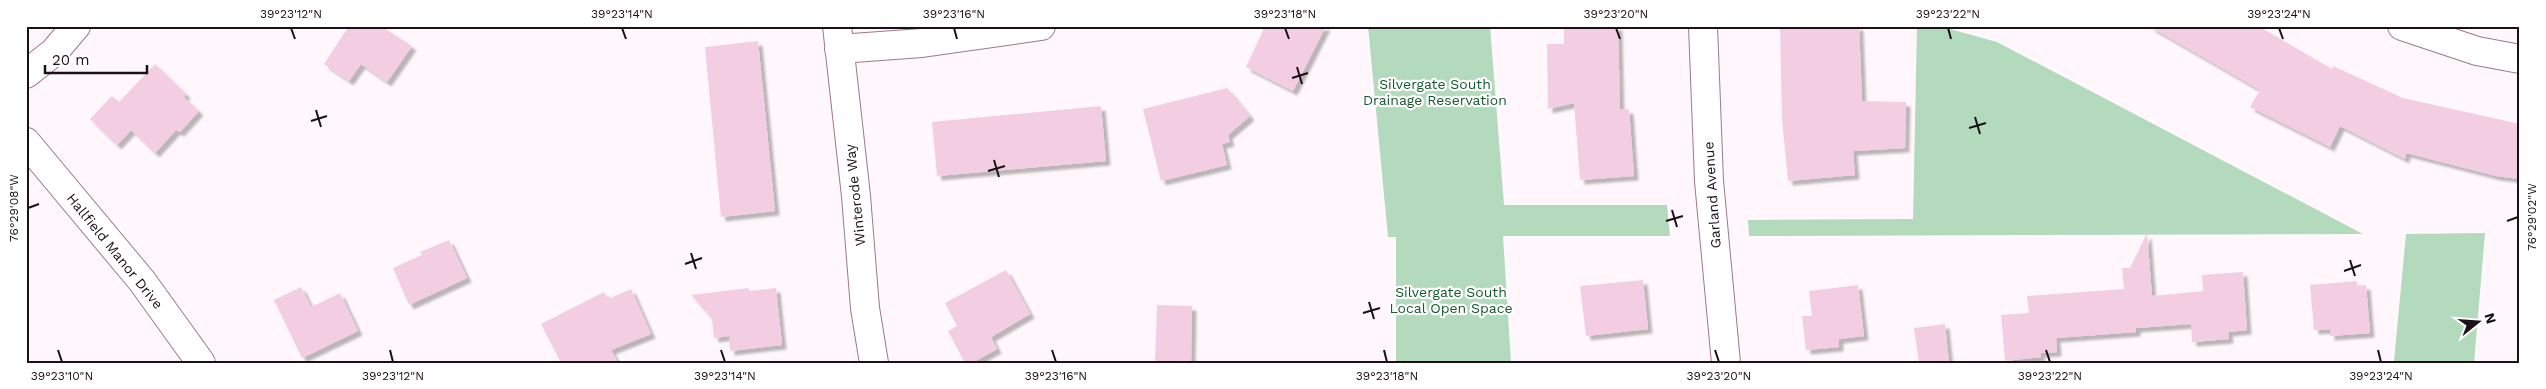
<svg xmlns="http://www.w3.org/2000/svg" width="2546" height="389" viewBox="0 0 2546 389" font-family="'Work Sans',sans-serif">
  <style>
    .green { fill: #b3dabc }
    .building { fill: #f3cee2; filter: url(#shadow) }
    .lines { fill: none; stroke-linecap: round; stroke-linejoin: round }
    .minor-casing { stroke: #9c7a8d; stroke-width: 30 }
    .minor { stroke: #fff; stroke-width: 28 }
    .ticks { fill: none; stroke: #1c1017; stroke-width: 2 }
    .labels { text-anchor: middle; stroke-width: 4.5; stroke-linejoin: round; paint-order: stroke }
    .park-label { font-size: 14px; fill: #155a2f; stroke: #fff }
    .street-label { font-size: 14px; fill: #1c1017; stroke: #fff }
    .neatline { fill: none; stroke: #1c1017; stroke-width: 2 }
    .ticks-label { font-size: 12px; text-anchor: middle; fill: #1c1017 }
  </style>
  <defs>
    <filter id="shadow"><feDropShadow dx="4.5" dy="4.5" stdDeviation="1" flood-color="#0004"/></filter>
  </defs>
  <rect width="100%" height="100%" fill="#fff7fb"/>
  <path class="green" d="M 1368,26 L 1490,26 L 1504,205 L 1667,205 L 1670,236 L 1503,236 L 1511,363 L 1396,363 L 1396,237 L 1388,237 Z
    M 1917,26 L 1939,26 L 1997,42 L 2363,234 L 1749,236 L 1748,220 L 1913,219 Z
    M 2485,233 L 2474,363 L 2394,361 L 2406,234 Z"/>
  <path class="building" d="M 349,26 L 381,26 L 412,46 L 387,82 L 361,64 L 349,81 L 324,64 Z
    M 1265,26 L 1326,26 L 1293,91 L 1246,67 Z
    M 1564,26 L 1618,26 L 1620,110 L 1629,109 L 1634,176 L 1580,180 L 1574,103 L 1548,109 L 1547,44 L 1564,44 Z
    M 1780,26 L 1859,26 L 1862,101 L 1906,102 L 1905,148 L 1853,151 L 1855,175 L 1788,181 L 1782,119 Z
    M 2149,26 L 2258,26 L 2332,69 L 2333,66 L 2403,98 L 2520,124 L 2520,179 L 2496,176 L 2406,153 L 2405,159 L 2340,126 L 2330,147 L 2250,107 L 2260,90 Z
    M 758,41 L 775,211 L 721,217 L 705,47 Z
    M 155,64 L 186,94 L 184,97 L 199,111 L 180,132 L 176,130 L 155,153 L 131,130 L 117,145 L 90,119 L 112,96 L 119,102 Z
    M 1227,88 L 1250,116 L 1228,135 L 1230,142 L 1222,144 L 1227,165 L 1161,181 L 1143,109 Z
    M 1101,106 L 1106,161 L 937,176 L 932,122 Z
    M 2147,233 L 2152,296 L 2203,291 L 2202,275 L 2243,272 L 2247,330 L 2228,332 L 2229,339 L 2192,342 L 2191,324 L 2136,328 L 2136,332 L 2056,338 L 2057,352 L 2040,353 L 2041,357 L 2005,361 L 2001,315 L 2029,313 L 2027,296 L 2124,289 L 2122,268 L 2130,268 Z
    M 449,240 L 467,278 L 409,305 L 393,268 L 422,255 L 420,252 Z
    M 1006,270 L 1030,314 L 991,337 L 997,349 L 972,363 L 965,363 L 948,331 L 957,326 L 945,303 Z
    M 1643,280 L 1648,329 L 1586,336 L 1580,286 Z
    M 2357,281 L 2357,286 L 2366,285 L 2370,333 L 2330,336 L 2330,329 L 2314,330 L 2310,285 Z
    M 1858,285 L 1864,336 L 1839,339 L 1839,347 L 1806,350 L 1802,316 L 1812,316 L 1809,291 Z
    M 301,287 L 311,307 L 340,293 L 358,331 L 302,358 L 274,300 Z
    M 749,288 L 749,291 L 776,288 L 782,345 L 730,351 L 729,336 L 714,338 L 712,319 L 691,295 Z
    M 631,289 L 651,334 L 611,350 L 618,363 L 561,363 L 541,324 L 604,292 L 608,299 Z
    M 1157,305 L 1192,306 L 1191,363 L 1155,363 Z
    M 1945,324 L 1949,363 L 1919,363 L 1914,328 Z"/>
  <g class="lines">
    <defs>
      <path id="minor" d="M 837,26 L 856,196 L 865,308 L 874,363
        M 1703,26 L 1709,181 L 1726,363
        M 2402,26 L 2477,51 L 2520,59
        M 839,49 L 922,43 L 1041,26
        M 26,74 L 54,52 L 76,26
        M 26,142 L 142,281 L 201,363"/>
    </defs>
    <use href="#minor" class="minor-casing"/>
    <use href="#minor" class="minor"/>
  </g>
  <path class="ticks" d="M 291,28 L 295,39M 622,28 L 626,39M 954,28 L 957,39M 1285,28 L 1289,39M 1616,28 L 1620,39M 1948,28 L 1951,39M 2279,28 L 2283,39M 1297,67 L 1302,84M 1292,78 L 1308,73M 316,110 L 321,127M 1975,117 L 1980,134M 311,121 L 327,116M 1969,128 L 1986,123M 994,160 L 999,177M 988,171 L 1005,166M 28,208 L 39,204M 1672,210 L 1677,227M 1666,221 L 1683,216M 2507,221 L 2518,217M 691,253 L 696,269M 2350,260 L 2355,276M 685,264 L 702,258M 2344,271 L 2361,265M 1369,302 L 1374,319M 1363,313 L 1380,308M 58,350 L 62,362M 390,350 L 393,362M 721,350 L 725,362M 1052,350 L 1056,362M 1384,350 L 1387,362M 1715,350 L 1719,362M 2046,350 L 2050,362M 2378,350 L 2381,362"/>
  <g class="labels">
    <g class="park-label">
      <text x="1435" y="89">Silvergate South<tspan x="1435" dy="16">Drainage Reservation</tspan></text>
      <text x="1451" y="297">Silvergate South<tspan x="1451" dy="16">Local Open Space</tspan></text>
    </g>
    <g class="street-label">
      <text transform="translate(855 195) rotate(-96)" y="5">Winterode Way</text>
      <text transform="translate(1712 195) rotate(-94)" y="5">Garland Avenue</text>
      <text transform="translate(115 251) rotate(51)" y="5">Hallfield Manor Drive</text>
    </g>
  </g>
  <rect width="2546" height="389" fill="none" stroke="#ffffff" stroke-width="55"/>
  <g transform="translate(2478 322) rotate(73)" stroke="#ffffff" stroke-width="4" paint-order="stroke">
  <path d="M0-4L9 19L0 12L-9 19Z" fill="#1c1017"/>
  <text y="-8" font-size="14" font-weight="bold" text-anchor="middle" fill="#1c1017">N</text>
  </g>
  <path d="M45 65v8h102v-8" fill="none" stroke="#1c1017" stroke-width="2.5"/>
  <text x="52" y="65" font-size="15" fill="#1c1017" stroke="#ffffff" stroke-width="4" paint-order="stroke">20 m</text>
  <rect x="28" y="28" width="2490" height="334" class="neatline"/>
  <g class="ticks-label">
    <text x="291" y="18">39°23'12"N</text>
    <text x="622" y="18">39°23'14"N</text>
    <text x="954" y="18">39°23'16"N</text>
    <text x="1285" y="18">39°23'18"N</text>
    <text x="1616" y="18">39°23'20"N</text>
    <text x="1948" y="18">39°23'22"N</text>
    <text x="2279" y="18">39°23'24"N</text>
    <text transform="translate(14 208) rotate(-90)" y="4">76°29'08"W</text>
    <text transform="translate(2532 217) rotate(-90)" y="4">76°29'02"W</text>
    <text x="62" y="380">39°23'10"N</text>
    <text x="393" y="380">39°23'12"N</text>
    <text x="725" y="380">39°23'14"N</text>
    <text x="1056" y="380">39°23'16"N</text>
    <text x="1387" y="380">39°23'18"N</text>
    <text x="1719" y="380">39°23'20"N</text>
    <text x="2050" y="380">39°23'22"N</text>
    <text x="2381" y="380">39°23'24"N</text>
  </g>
</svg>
